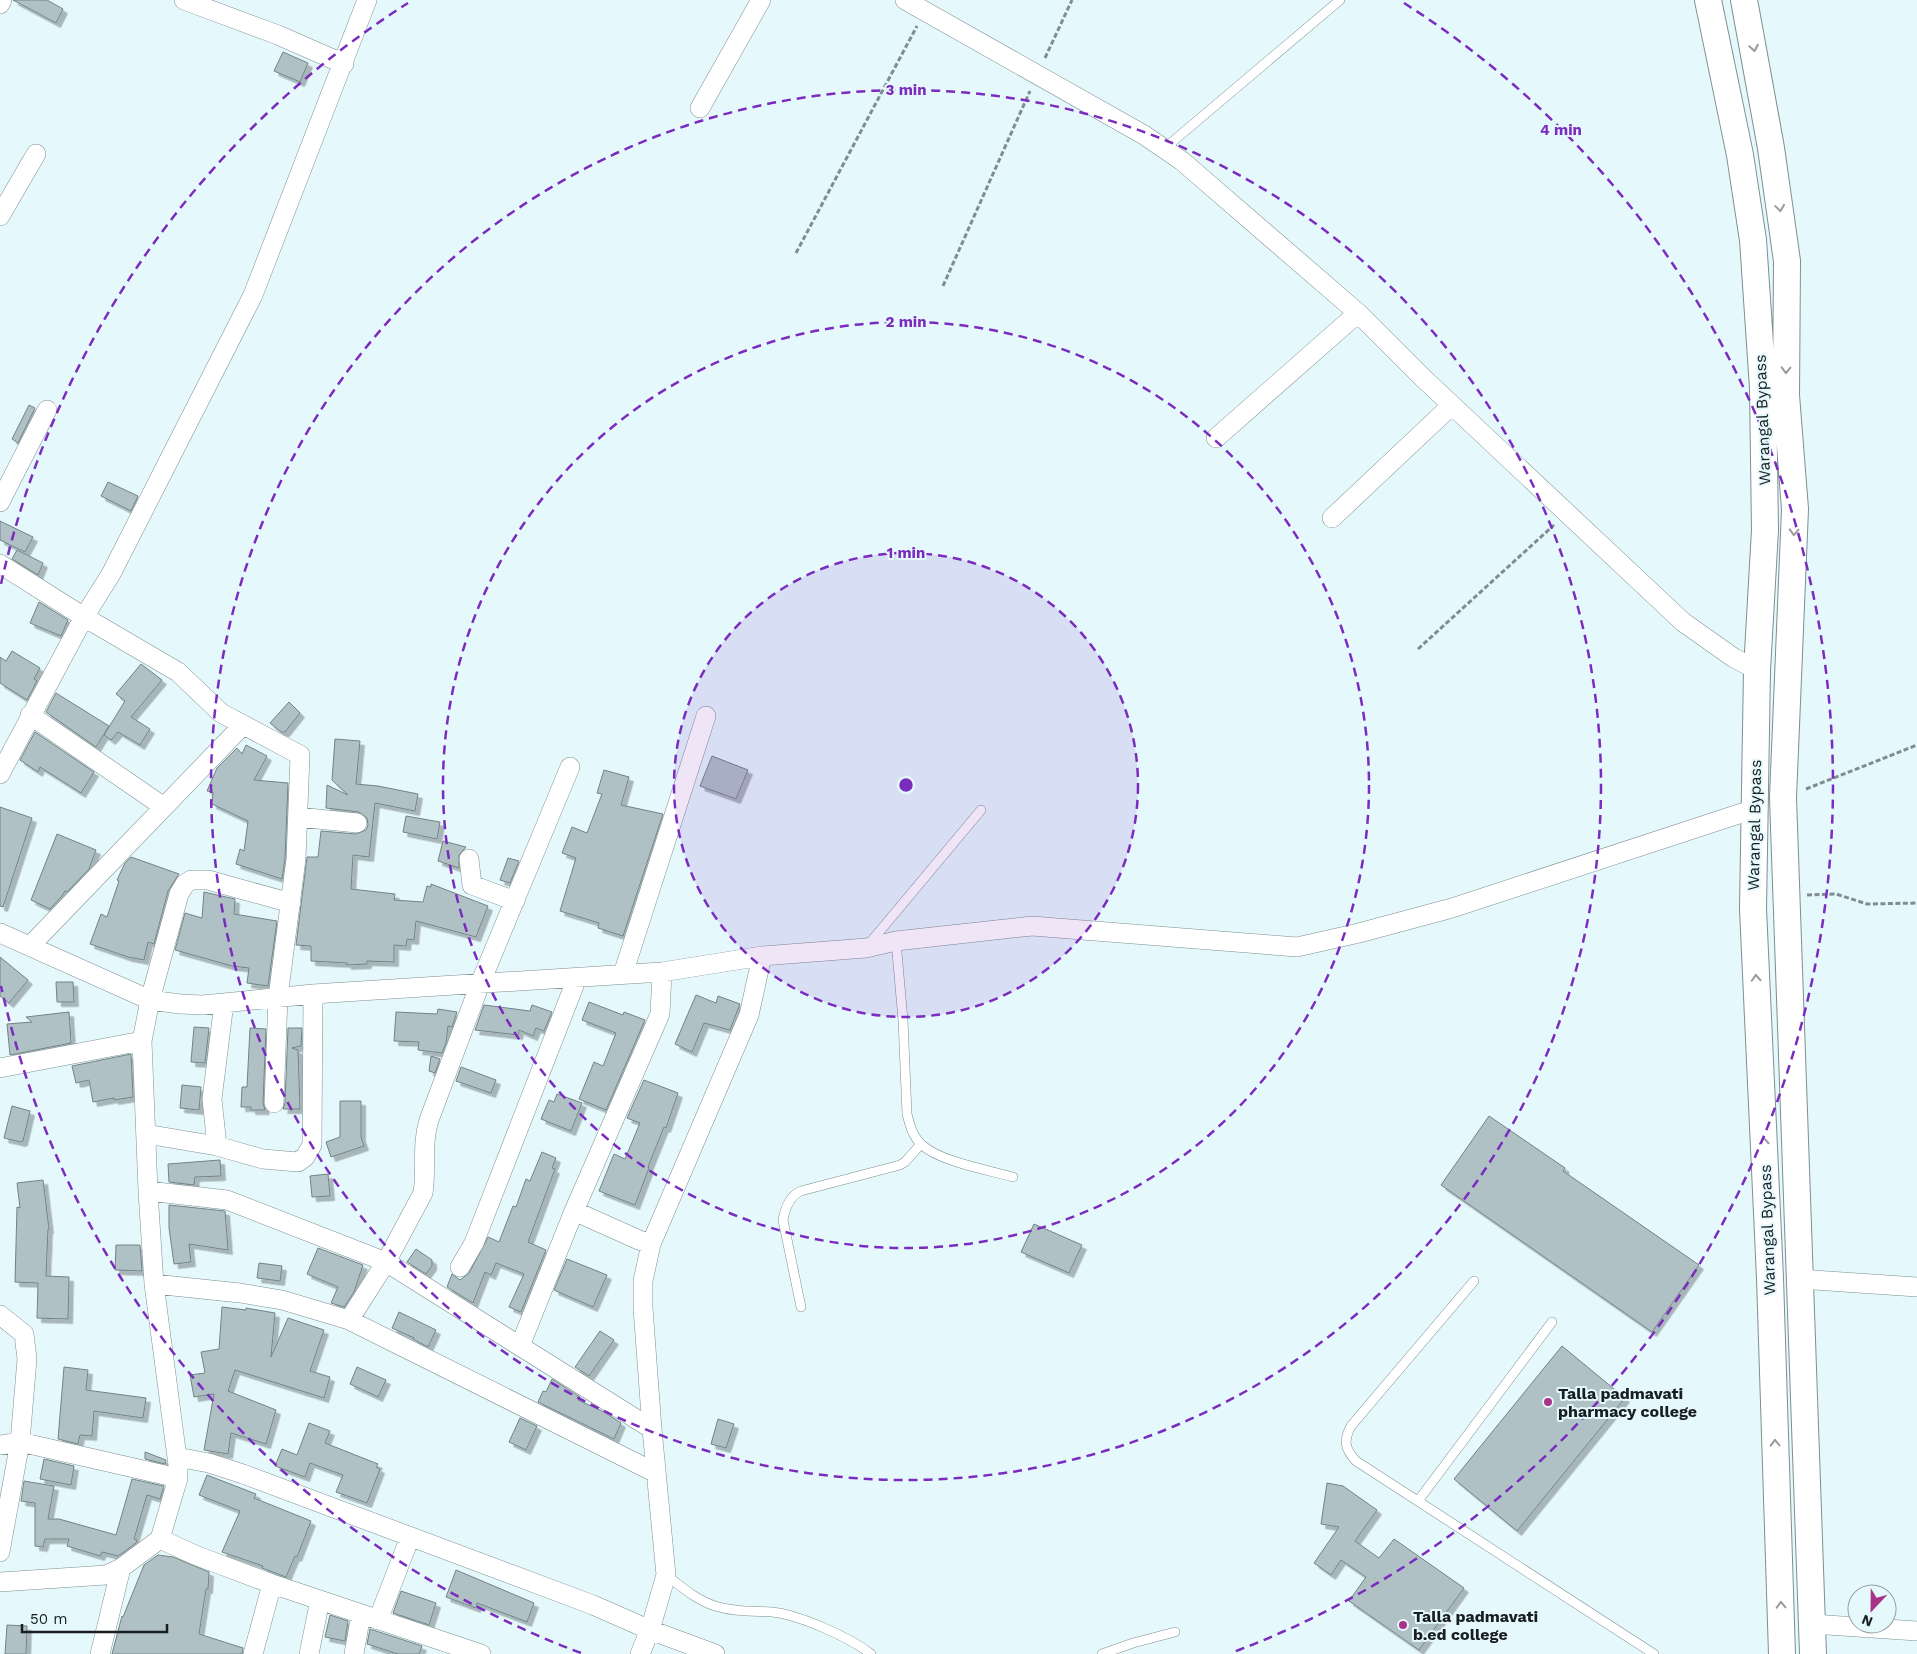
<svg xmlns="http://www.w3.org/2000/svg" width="1917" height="1654" viewBox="0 0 1917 1654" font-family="'Work Sans',sans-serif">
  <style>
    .building { fill: #afc1c4; stroke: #728386; filter: url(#shadow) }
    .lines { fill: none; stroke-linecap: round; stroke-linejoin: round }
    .lane-casing { stroke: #7e8f92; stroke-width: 10 }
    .street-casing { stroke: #7e8f92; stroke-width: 20 }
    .secondary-casing { stroke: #7e8f92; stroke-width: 28 }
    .path { stroke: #808d90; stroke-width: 3; stroke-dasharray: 5 2.5; stroke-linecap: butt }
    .lane { stroke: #fff; stroke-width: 9 }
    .street { stroke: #fff; stroke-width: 19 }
    .secondary { stroke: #fff; stroke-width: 26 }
    .oneway { stroke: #989a9b }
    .ring { fill: none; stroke: #7b2cbf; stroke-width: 2.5; stroke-dasharray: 9 6 }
    .poi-dot { fill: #aa338a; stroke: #e5f8fc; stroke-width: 2 }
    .labels { text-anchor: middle; stroke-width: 4; stroke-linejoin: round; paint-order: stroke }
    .street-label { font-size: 16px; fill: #191f21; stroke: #e5f8fc }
    .poi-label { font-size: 16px; font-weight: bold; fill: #191f21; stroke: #e5f8fc; text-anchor: start }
    .centre { fill: #7b2cbf; stroke: #e5f8fc; stroke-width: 2.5 }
    .ring-label { font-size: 15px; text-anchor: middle; font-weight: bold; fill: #7b2cbf; stroke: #e5f8fc; stroke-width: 4; stroke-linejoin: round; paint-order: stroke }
  </style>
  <defs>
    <filter id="shadow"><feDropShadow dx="4.5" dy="4.5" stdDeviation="0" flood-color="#0004"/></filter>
  </defs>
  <rect width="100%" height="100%" fill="#e5f8fc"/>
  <path class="building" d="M 13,0 L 47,0 L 63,9 L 56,23 Z
    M 283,52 L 308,63 L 300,82 L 274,71 Z
    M 29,405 L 35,408 L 18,443 L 12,439 Z
    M 108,482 L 138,496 L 131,511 L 101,496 Z
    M 0,521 L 33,537 L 25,552 L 0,540 Z
    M 17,550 L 43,563 L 38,575 L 12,559 Z
    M 39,602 L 68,620 L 61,636 L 30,623 Z
    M 12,651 L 40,668 L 34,679 L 37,681 L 27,700 L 0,683 L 0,657 L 6,661 Z
    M 141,664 L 162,680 L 131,717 L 150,729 L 140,745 L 118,732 L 111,740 L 104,735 L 125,701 L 116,694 Z
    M 56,693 L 109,726 L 96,747 L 46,712 Z
    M 289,702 L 300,713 L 285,732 L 281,732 L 270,723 Z
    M 35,732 L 94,772 L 81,793 L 40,767 L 38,772 L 20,760 Z
    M 335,739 L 360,741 L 356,784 L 378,786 L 418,794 L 415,811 L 375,803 L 369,857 L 353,855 L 351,889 L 395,894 L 394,900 L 423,902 L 427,886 L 431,887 L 431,884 L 488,906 L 476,937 L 416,921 L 414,940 L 407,939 L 406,946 L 394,945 L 394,962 L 367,961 L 367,964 L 347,965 L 347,963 L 311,961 L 311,946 L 296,945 L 307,857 L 318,857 L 321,831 L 356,834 L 366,830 L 368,825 L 367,818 L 359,812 L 326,808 L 327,785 L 348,795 L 332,780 Z
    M 246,745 L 267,756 L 254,780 L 288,783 L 285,858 L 282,879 L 236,864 L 240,849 L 244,851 L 248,821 L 212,804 L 213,792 L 207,791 L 217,768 L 237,748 L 242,754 Z
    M 712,756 L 748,770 L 736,799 L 700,786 Z
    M 604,770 L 629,777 L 621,805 L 663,814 L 623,936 L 598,928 L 599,923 L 560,911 L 576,858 L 562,853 L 572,827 L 587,833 L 602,794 L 597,793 Z
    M 0,807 L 32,818 L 3,907 L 0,906 Z
    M 406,816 L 440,822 L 437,839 L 403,832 Z
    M 57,834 L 96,850 L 89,869 L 67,892 L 65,891 L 62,896 L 50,909 L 31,900 Z
    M 443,841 L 466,847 L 459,855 L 459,868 L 438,861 Z
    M 131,857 L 179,874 L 168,891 L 154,944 L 148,942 L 144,960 L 128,957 L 90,944 L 101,914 L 107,917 L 119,881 L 117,880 L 125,863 Z
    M 508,858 L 519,861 L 510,883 L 500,880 Z
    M 204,892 L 235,899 L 234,914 L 277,921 L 268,986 L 247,983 L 249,968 L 232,966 L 175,950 L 185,913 L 202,918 Z
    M 0,957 L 28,980 L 9,1003 L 0,996 Z
    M 56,982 L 73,982 L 74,1002 L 57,1002 Z
    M 696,995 L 716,1003 L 718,996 L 740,1004 L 730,1030 L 704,1023 L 692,1052 L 675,1044 Z
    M 589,1002 L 623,1015 L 624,1012 L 645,1020 L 606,1110 L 579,1099 L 594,1062 L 603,1066 L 616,1033 L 582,1020 Z
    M 484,1005 L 530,1011 L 532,1005 L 552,1012 L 544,1031 L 536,1028 L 533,1036 L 519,1030 L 518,1035 L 475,1030 Z
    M 438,1009 L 457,1012 L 452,1027 L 448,1026 L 446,1043 L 442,1053 L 418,1050 L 419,1042 L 394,1041 L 396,1012 L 437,1014 Z
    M 69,1012 L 71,1043 L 10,1055 L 7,1024 L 32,1022 L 26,1017 Z
    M 194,1027 L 209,1028 L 205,1063 L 191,1062 Z
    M 250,1028 L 266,1029 L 263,1103 L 265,1110 L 251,1110 L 251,1107 L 241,1107 L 242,1087 L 247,1087 Z
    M 288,1028 L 302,1028 L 301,1046 L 292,1048 L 298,1050 L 300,1109 L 283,1109 L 285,1103 Z
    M 131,1054 L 133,1097 L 114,1100 L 114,1098 L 93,1102 L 89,1080 L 76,1083 L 72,1066 Z
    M 431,1056 L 440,1059 L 435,1073 L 429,1071 Z
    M 461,1067 L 496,1080 L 491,1093 L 456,1081 Z
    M 644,1080 L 678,1093 L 666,1128 L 664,1127 L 648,1167 L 649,1168 L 635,1205 L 599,1191 L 614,1154 L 625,1159 L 640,1123 L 627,1118 Z
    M 182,1085 L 201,1087 L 199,1110 L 180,1108 Z
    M 557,1094 L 582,1103 L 571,1131 L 541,1119 L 549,1100 L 554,1102 Z
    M 340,1101 L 361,1101 L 361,1137 L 364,1146 L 331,1157 L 326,1142 L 340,1137 Z
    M 12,1106 L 30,1111 L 23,1141 L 21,1142 L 4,1138 Z
    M 1489,1116 L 1565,1168 L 1563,1171 L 1699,1265 L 1652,1332 L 1441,1185 Z
    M 542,1152 L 556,1158 L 552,1168 L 555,1169 L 528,1242 L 546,1250 L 521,1312 L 509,1307 L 524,1274 L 496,1263 L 491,1275 L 485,1272 L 473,1303 L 447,1287 L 452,1274 L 460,1280 L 469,1273 L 488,1237 L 499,1242 L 513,1206 L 516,1207 L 526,1179 L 530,1181 Z
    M 220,1160 L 221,1176 L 195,1177 L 194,1185 L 169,1182 L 168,1164 Z
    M 328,1174 L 330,1196 L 312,1197 L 310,1176 Z
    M 43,1180 L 49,1229 L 48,1229 L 46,1276 L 69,1277 L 68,1319 L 37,1318 L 38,1283 L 15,1282 L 17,1207 L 20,1208 L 17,1183 Z
    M 169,1205 L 225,1211 L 228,1250 L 189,1244 L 191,1262 L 174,1264 L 169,1228 Z
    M 1034,1224 L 1082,1245 L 1069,1273 L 1021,1252 Z
    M 116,1245 L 140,1245 L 142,1271 L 115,1270 Z
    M 318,1248 L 363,1265 L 354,1292 L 344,1307 L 331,1303 L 338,1287 L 307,1274 Z
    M 416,1249 L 432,1260 L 432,1266 L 426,1274 L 407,1262 Z
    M 567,1259 L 607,1275 L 593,1307 L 554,1290 Z
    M 259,1263 L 282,1266 L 280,1281 L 257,1278 Z
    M 222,1307 L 246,1310 L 246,1308 L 275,1313 L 271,1357 L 288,1318 L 324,1330 L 310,1371 L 330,1377 L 324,1398 L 235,1370 L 228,1391 L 276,1410 L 266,1444 L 231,1433 L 228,1454 L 204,1450 L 214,1394 L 194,1397 L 190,1375 L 205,1373 L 201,1352 L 219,1349 Z
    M 399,1312 L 436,1330 L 428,1347 L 413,1339 L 414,1338 L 392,1328 Z
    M 600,1331 L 614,1340 L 589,1376 L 575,1367 Z
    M 1562,1346 L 1625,1398 L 1517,1531 L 1454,1479 Z
    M 64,1367 L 88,1370 L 86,1390 L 146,1398 L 143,1418 L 94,1411 L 92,1436 L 80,1435 L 78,1444 L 58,1439 Z
    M 357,1367 L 386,1380 L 378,1397 L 350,1384 Z
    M 552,1379 L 580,1397 L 578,1400 L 604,1412 L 621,1423 L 614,1439 L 538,1402 L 543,1391 L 546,1392 Z
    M 520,1418 L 537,1426 L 526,1450 L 509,1442 Z
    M 718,1419 L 734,1424 L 726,1448 L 711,1444 Z
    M 309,1423 L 330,1431 L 325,1443 L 378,1464 L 376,1467 L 380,1469 L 367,1503 L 336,1492 L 343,1475 L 310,1463 L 305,1477 L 275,1466 L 282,1449 L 297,1455 Z
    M 145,1452 L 166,1460 L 165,1464 L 145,1459 Z
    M 44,1459 L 74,1466 L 71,1485 L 40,1479 Z
    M 207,1475 L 256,1494 L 254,1498 L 311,1521 L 297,1557 L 295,1556 L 286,1577 L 262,1568 L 263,1566 L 222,1552 L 240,1511 L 199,1495 Z
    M 132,1479 L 164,1486 L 160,1499 L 147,1495 L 134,1539 L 137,1540 L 136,1543 L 118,1556 L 102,1552 L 100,1556 L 67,1546 L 69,1539 L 45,1539 L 43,1547 L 35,1546 L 35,1503 L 21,1501 L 24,1481 L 54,1486 L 48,1519 L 59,1519 L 116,1535 Z
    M 1327,1483 L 1343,1486 L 1377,1510 L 1355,1541 L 1379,1558 L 1394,1539 L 1464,1588 L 1419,1650 L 1349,1601 L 1366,1577 L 1341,1560 L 1331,1575 L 1314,1563 L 1339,1527 L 1321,1524 Z
    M 158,1555 L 173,1557 L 209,1572 L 208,1589 L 206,1589 L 199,1634 L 243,1648 L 242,1654 L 112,1654 L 122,1616 L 123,1617 L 144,1565 Z
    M 456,1570 L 534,1603 L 527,1622 L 477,1603 L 476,1608 L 446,1597 Z
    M 401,1591 L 436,1603 L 429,1625 L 393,1613 Z
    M 330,1615 L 348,1621 L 345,1641 L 325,1637 Z
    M 7,1625 L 27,1626 L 26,1654 L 5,1654 Z
    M 370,1629 L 422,1646 L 419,1654 L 398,1654 L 367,1644 Z"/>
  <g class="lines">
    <defs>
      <path id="lane" d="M 1165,148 L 1340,0
        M 896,941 L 903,1020 L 907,1114 C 910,1126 913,1137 922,1145 C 941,1162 988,1170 1013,1177
        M 869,944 L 981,810
        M 1474,1281 L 1351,1426 C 1343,1441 1345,1449 1356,1461 L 1654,1654
        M 801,1307 L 783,1220 C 785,1209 789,1196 801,1191 L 900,1165 L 905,1162 L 921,1144
        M 1418,1501 L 1552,1322
        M 666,1575 C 682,1587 696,1600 715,1606 C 734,1612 753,1611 772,1612 C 800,1615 849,1637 871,1654
        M 1102,1654 L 1133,1643 L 1175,1632"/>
      <path id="street" d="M 184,0 L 278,35 L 344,64
        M 905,0 L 1144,135 L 1182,161 L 1358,313 L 1422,377 L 1683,622 L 1734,658 L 1757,670
        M 0,4 L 2,0
        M 700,108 L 761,0
        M 0,216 L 36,154
        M 1216,438 L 1358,313
        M 0,502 L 47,410
        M 1332,518 L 1452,405
        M 0,564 L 84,617 L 178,672 L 221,713 L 300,755 L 296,859 L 278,997 L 274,1103
        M 30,715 L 164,807
        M 0,774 L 84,617 L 111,574 L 253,295 L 367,0
        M 298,817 L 357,823
        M 469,859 L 472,885 L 515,901
        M 0,933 L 150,1000 L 180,1004 L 203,1005 L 313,994 L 662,972 L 762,956 L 866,948 L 896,941 L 1032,926 L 1297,947 L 1359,933 L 1452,908 L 1754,809
        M 30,946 L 242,726
        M 623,974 L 706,716
        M 0,1068 L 142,1041
        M 146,1134 L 217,1146 L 263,1159 L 298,1162 L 305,1157 L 312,1145 L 313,994
        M 217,1146 L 212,1099 L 224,1003
        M 148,1191 L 227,1200 L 386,1262 L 652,1429
        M 574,1211 L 639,1240 L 651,1244 L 749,1015 L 762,956
        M 460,1267 L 474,1243 L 577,978
        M 1799,1279 L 1917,1287
        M 154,1284 L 240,1293 L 282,1300 L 349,1320 L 656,1473
        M 0,1315 L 24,1334 L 27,1359 L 20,1442 L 0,1445
        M 349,1320 L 386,1262 L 423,1193 C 427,1168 421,1146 429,1120 L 480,984 L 570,767
        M 520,1346 L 574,1211 L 660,1014 L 662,972
        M 177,1457 L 209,1463 L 243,1474 L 593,1605 L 650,1630 L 715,1654
        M 160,1539 L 195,1555 L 272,1584 L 481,1654
        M 0,1552 L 20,1442 L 178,1478
        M 0,1582 L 106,1575 L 121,1568 L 160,1539 L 178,1478 L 178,1465 L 154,1284 L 148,1191 L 142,1041 L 150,1000 L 179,894 L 185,884 L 191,880 L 208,880 L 291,903
        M 378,1620 L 410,1537
        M 1812,1624 L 1917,1631
        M 100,1654 L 121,1568
        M 253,1654 L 272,1584
        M 309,1654 L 320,1600
        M 354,1654 L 361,1614
        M 640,1654 L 650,1630 L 666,1575 L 652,1429 L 643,1308 L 643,1281 L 651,1244"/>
      <path id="secondary" d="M 1708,0 L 1740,155 L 1753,240 L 1763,388 L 1765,530 L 1757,670 L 1753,909 L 1770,1278 L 1782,1654
        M 1744,0 L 1771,148 L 1787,261 L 1786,395 L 1795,509 L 1783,798 L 1813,1654"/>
    </defs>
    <use href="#lane" class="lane-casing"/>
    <use href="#street" class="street-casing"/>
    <use href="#secondary" class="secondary-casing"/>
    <path class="path" d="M 1045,58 L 1072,0
      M 796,253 L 917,26
      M 943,286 L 1030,91
      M 1418,649 L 1554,525
      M 1806,789 L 1917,745
      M 1807,895 L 1836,894 L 1867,904 L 1917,903"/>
    <use href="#lane" class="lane"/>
    <use href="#street" class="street"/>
    <use href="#secondary" class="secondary"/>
  </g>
  <defs><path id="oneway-chevron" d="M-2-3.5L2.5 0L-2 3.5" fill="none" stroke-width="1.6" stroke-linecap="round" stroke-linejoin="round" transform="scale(1.25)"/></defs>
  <g class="oneway">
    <use href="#oneway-chevron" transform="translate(1754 48) rotate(80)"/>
    <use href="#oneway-chevron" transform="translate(1780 208) rotate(82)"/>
    <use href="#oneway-chevron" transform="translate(1786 370) rotate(91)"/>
    <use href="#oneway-chevron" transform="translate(1794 532) rotate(92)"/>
    <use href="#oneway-chevron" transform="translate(1756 978) rotate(-93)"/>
    <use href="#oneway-chevron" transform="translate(1764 1141) rotate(-93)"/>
    <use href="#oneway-chevron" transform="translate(1775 1443) rotate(-92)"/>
    <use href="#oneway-chevron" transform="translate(1781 1605) rotate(-92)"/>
  </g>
  <circle cx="906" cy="785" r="232" fill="#7b2cbf" fill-opacity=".12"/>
  <g class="ring">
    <circle cx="906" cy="785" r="232"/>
    <circle cx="906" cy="785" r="463"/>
    <circle cx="906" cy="785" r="695"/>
    <path d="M581 1653A927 927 0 0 1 1 986M1 584A927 927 0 0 1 408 3M1404 3A927 927 0 0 1 1231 1653"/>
  </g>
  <g class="poi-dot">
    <circle cx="1548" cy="1402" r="5"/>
    <circle cx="1403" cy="1625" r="5"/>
  </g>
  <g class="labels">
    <g class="street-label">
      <text transform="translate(1762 420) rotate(-92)" y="6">Warangal Bypass</text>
      <text transform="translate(1754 825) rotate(-89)" y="6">Warangal Bypass</text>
      <text transform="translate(1767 1230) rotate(-92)" y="6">Warangal Bypass</text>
    </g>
    <g class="poi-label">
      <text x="1558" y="1399">Talla padmavati<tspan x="1558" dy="18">pharmacy college</tspan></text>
      <text x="1413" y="1622">Talla padmavati<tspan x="1413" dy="18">b.ed college</tspan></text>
    </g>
  </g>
  <circle cx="906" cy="785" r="8" class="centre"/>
  <g class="ring-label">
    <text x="906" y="95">3 min</text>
    <text x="1561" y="135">4 min</text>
    <text x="906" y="327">2 min</text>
    <text x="906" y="558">1 min</text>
  </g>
  <g transform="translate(1872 1609) rotate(202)"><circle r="24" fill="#e5f8fc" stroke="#93a1a4"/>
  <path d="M0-4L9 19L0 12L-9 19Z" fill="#aa338a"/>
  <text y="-8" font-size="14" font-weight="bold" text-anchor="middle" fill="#191f21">N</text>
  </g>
  <path d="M22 1624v8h145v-8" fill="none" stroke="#191f21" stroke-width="2.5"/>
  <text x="30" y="1624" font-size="15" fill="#191f21" stroke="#e5f8fc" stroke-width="4" paint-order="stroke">50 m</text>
</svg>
